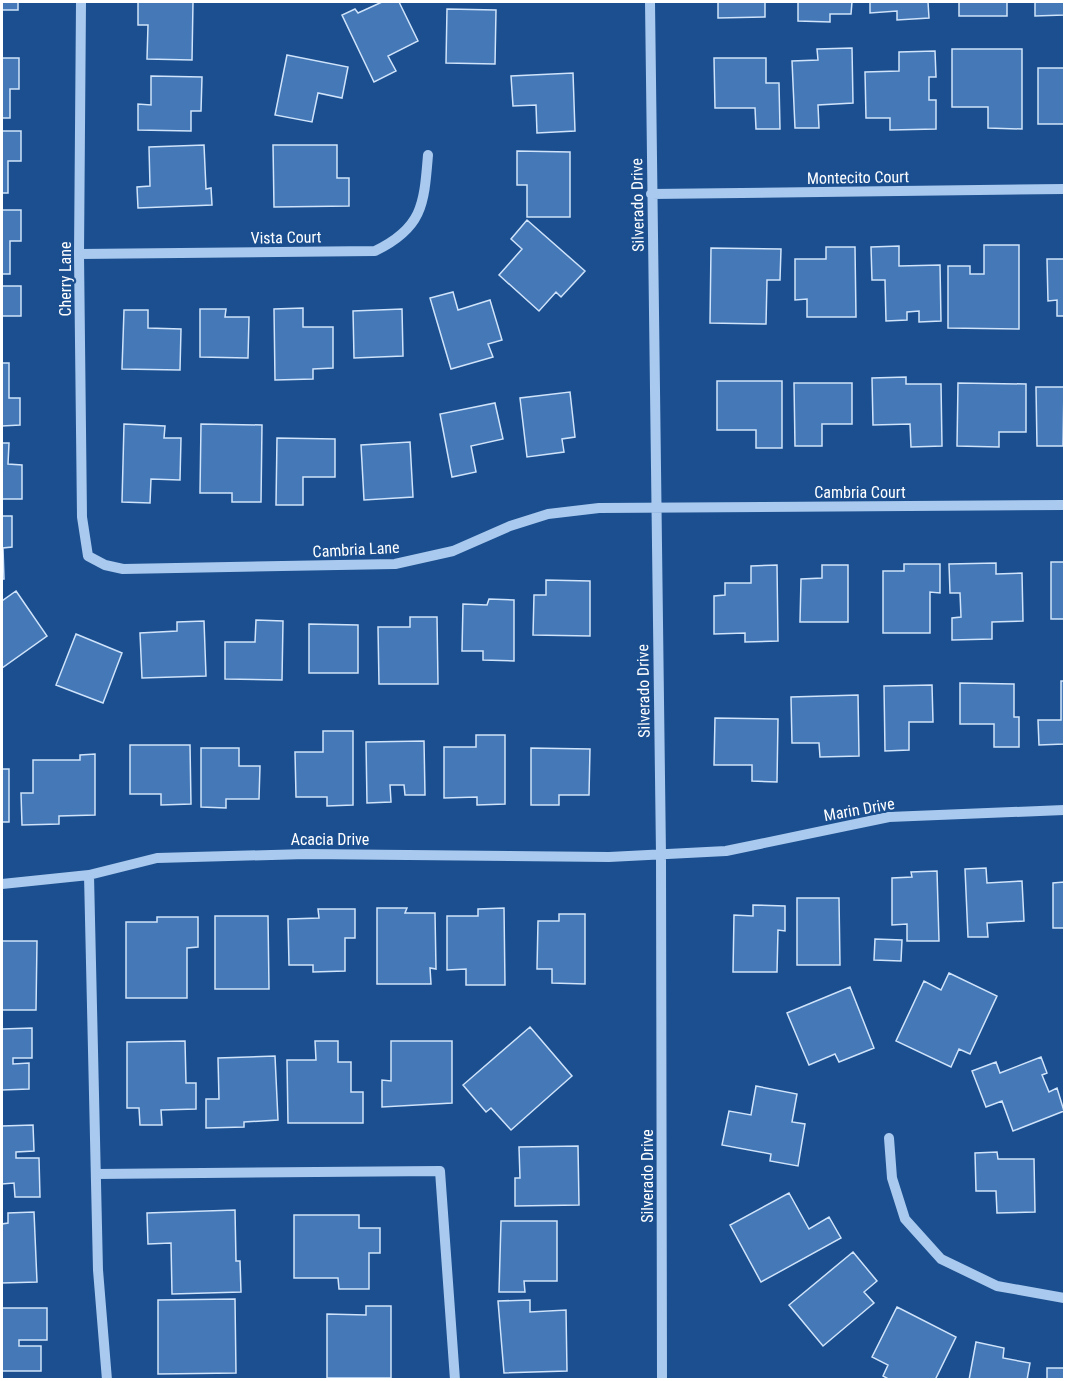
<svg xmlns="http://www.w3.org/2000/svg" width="1066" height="1381" viewBox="0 0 1066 1381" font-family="'Roboto Condensed',sans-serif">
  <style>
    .building { fill: #4478b7; stroke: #cfe3fa; stroke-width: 1.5 }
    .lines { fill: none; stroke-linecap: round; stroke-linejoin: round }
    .minor { stroke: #a9c9ee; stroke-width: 10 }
    .labels { text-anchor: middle; stroke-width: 4.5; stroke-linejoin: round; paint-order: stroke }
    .street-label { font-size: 16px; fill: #fff; stroke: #1b4f8f }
  </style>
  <rect width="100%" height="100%" fill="#1b4f8f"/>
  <path class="building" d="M 2,2 L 18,2 L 18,10 L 2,10 Z
    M 138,2 L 193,2 L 192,60 L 147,59 L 148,25 L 138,25 Z
    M 382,2 L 399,2 L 418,41 L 388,56 L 396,71 L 374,82 L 342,15 L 355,9 L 358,13 Z
    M 718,2 L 765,2 L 765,17 L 718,18 Z
    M 798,2 L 852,2 L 851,14 L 830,14 L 830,22 L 798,21 Z
    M 870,2 L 928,2 L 929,18 L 897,20 L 897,11 L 870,13 Z
    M 959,2 L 1007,2 L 1007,16 L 959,16 Z
    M 1035,2 L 1064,2 L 1064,15 L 1035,16 Z
    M 447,9 L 496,10 L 495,64 L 446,63 Z
    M 852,48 L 853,103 L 818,105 L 819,128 L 795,128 L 792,61 L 818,60 L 817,49 Z
    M 952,49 L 1022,49 L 1022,129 L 988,128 L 988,107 L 952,107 Z
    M 935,51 L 936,77 L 929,77 L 929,100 L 936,100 L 936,129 L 890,130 L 890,118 L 866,118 L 865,72 L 899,71 L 899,52 Z
    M 287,55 L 348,67 L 342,98 L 318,93 L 312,122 L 275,115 Z
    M 2,58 L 19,58 L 19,89 L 10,89 L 10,118 L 2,118 Z
    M 714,58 L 766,58 L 766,83 L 779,83 L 780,129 L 756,129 L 755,108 L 715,108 Z
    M 1038,68 L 1064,68 L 1064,124 L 1038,124 Z
    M 573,73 L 575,131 L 537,133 L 536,105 L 513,106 L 511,76 Z
    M 151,76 L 202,77 L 201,111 L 191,111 L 191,131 L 138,130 L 138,104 L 151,105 Z
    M 2,131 L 21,131 L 21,161 L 8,161 L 8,193 L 2,193 Z
    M 204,145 L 206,189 L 211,188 L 212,205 L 138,208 L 137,187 L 150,186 L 149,147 Z
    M 273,145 L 337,145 L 337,178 L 349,178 L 349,206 L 274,207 Z
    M 517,151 L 570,152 L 570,217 L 527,217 L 527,185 L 517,185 Z
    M 2,210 L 21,210 L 21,241 L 10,241 L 10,274 L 2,274 Z
    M 527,220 L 585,271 L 561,297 L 556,292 L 539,311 L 499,275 L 522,249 L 511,239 Z
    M 984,245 L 1019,245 L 1019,329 L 948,328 L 948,266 L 970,266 L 970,274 L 984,274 Z
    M 899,246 L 899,266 L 940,265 L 941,321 L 919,322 L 919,311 L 907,312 L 907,320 L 886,321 L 885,280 L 872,280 L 871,247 Z
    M 826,247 L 855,247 L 856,317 L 807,317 L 807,299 L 795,300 L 795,259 L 826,259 Z
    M 711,248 L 781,249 L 780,280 L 767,280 L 766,324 L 710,323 Z
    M 1047,259 L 1064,259 L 1064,316 L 1057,316 L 1057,300 L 1048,301 Z
    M 2,286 L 21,286 L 21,316 L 2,316 Z
    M 453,292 L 458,310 L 490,300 L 502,340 L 488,344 L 493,357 L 451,369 L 430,298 Z
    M 303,308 L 303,327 L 333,327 L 333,368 L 313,369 L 313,379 L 275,380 L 274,309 Z
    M 200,309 L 226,309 L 225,317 L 249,317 L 248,358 L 200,357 Z
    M 402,309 L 403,356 L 354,358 L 353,311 Z
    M 124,310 L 148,310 L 148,328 L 181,329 L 180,370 L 122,369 Z
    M 2,363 L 9,363 L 9,398 L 20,398 L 20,425 L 2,426 Z
    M 906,377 L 906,384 L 941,384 L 942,446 L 911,447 L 910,424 L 873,425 L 872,378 Z
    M 717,381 L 782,381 L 782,448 L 756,448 L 756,430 L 717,430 Z
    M 794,383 L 852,383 L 852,424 L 822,424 L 822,446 L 795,446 Z
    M 958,383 L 1026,384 L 1026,432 L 999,432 L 999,447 L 957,446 Z
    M 1036,387 L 1064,387 L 1063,446 L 1037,446 Z
    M 570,392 L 575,437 L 562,439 L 564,452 L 527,457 L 520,398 Z
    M 495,403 L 503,439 L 471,446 L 476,472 L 452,477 L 440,414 Z
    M 124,424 L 165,426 L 164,438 L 181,438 L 180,480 L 151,479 L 150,503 L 122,502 Z
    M 201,424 L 262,425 L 261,502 L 232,502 L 232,493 L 200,493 Z
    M 277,438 L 335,439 L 335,477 L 303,477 L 303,505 L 276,505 Z
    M 410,442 L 413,497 L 364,500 L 361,445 Z
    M 2,443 L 9,443 L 8,464 L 22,465 L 22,499 L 2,499 Z
    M 2,516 L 12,516 L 12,547 L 3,548 L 4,579 L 2,579 Z
    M 1051,562 L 1064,562 L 1064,619 L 1051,619 Z
    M 996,563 L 996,574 L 1022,573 L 1023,621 L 992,622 L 992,639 L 952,640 L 952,618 L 961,617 L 960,593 L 950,593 L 949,564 Z
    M 904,564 L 940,564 L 940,593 L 930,592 L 930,633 L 883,633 L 883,571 L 904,571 Z
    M 777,565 L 778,641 L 745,642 L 745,633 L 714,634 L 714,596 L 725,595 L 725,583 L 751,583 L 751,566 Z
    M 822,565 L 848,565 L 848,622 L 800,622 L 801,579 L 822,578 Z
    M 546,580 L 590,581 L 590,636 L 533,635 L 534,595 L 546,595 Z
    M 16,591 L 47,636 L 2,668 L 2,601 Z
    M 489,599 L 514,600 L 514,661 L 483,660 L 483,651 L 462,651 L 463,604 L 487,605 Z
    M 410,617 L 437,617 L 438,684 L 379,684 L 378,627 L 410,627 Z
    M 256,620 L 283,621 L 282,680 L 225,679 L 225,642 L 255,642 Z
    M 204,621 L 206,676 L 142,678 L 140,633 L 177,631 L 177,622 Z
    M 309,624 L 358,625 L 358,673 L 309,673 Z
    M 76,634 L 122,653 L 103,703 L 56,685 Z
    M 1061,681 L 1064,681 L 1064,744 L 1039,745 L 1038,720 L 1061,720 Z
    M 960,683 L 1014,684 L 1014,717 L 1019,717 L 1019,747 L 994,747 L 994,724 L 960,724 Z
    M 932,685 L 933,722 L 909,722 L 909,750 L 885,751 L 884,686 Z
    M 858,695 L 859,756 L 820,757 L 819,743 L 792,743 L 791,697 Z
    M 715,718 L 778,719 L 777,782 L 752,781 L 752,765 L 714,765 Z
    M 323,731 L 353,731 L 353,805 L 327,806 L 327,797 L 296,797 L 295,752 L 323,752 Z
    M 476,735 L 505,735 L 505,804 L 477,805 L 477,797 L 444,798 L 444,747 L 476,747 Z
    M 424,741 L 425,795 L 405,795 L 404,785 L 390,785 L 391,802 L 367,803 L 366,742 Z
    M 130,745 L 190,745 L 191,804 L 161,805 L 161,794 L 130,794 Z
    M 201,748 L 239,748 L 239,766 L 260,766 L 259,799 L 226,799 L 226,808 L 201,807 Z
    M 531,748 L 590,749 L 589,795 L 559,795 L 559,805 L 531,805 Z
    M 95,754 L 95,815 L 59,816 L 59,824 L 22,825 L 21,793 L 33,793 L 33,760 L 80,760 L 80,755 Z
    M 2,769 L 9,769 L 9,822 L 2,822 Z
    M 986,868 L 987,883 L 1022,881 L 1024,921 L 987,923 L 988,937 L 968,937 L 965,869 Z
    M 937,871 L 939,941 L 907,941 L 907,924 L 892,925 L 892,878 L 912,877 L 911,872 Z
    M 1064,882 L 1064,928 L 1053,928 L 1053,883 Z
    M 797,898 L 839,898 L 840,965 L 797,965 Z
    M 753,905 L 785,906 L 785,931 L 778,930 L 777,972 L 733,972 L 734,915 L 753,916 Z
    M 377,908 L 407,908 L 405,913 L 435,913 L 436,969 L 430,968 L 431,984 L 377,984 Z
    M 504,908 L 505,985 L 466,985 L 466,969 L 447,970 L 447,916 L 478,916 L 478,909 Z
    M 318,909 L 355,909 L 355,938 L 345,938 L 345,971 L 313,972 L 313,965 L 289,965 L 288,919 L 319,918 Z
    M 559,914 L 585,914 L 585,984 L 552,983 L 552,969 L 537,969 L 538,921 L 559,921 Z
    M 215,916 L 268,916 L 269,989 L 215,989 Z
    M 157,917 L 198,917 L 198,947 L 187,948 L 187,998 L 126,998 L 126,922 L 157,922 Z
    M 875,939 L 902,940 L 901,961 L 874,960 Z
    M 2,941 L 37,941 L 36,1010 L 2,1010 Z
    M 949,973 L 997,996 L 970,1054 L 959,1049 L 951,1067 L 896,1041 L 924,981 L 941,990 Z
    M 850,987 L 874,1048 L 839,1062 L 835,1054 L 809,1065 L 787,1013 Z
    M 530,1027 L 572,1076 L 511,1130 L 491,1108 L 486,1112 L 463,1085 Z
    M 32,1028 L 32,1058 L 13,1058 L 13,1064 L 29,1063 L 29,1089 L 2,1090 L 2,1029 Z
    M 185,1041 L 186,1083 L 196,1083 L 196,1109 L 161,1110 L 162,1125 L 140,1125 L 139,1108 L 127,1108 L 127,1042 Z
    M 315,1041 L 338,1041 L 338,1062 L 351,1062 L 351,1092 L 363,1092 L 363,1123 L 288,1123 L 287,1060 L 316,1060 Z
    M 391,1041 L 452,1041 L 452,1103 L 382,1107 L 382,1080 L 391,1081 Z
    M 275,1056 L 278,1120 L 244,1122 L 244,1127 L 206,1128 L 206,1099 L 219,1099 L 218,1058 Z
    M 1041,1057 L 1047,1073 L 1042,1075 L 1049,1092 L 1057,1088 L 1064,1111 L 1013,1131 L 1002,1101 L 986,1107 L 972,1071 L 996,1062 L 1000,1073 Z
    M 756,1086 L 797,1094 L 792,1122 L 805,1124 L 798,1166 L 770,1161 L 771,1154 L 722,1145 L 729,1111 L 751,1115 Z
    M 33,1125 L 34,1151 L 16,1152 L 16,1158 L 39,1158 L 40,1197 L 15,1197 L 14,1183 L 2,1184 L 2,1126 Z
    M 578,1146 L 579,1205 L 515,1206 L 515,1178 L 520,1178 L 519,1147 Z
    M 997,1152 L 998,1159 L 1034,1159 L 1035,1212 L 997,1213 L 996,1191 L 976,1191 L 975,1153 Z
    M 789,1193 L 809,1229 L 829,1217 L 841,1238 L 761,1282 L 730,1225 Z
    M 235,1210 L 236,1261 L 240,1261 L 241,1292 L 172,1294 L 171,1243 L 148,1244 L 147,1213 Z
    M 34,1212 L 37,1282 L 2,1283 L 2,1224 L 8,1223 L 8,1213 Z
    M 294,1215 L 359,1215 L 359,1228 L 380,1228 L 380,1253 L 369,1253 L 369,1289 L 339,1289 L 338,1278 L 294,1278 Z
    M 501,1221 L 557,1221 L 557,1281 L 524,1281 L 525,1292 L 499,1292 Z
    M 853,1252 L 877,1281 L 864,1292 L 874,1303 L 823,1346 L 789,1305 Z
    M 235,1299 L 236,1373 L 158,1374 L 158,1300 Z
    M 530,1300 L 530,1312 L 566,1310 L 567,1371 L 504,1373 L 498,1301 Z
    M 366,1306 L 391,1306 L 391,1378 L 327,1378 L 327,1314 L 366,1315 Z
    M 897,1307 L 956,1337 L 935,1380 L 890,1380 L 883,1376 L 888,1365 L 872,1357 Z
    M 2,1308 L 47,1308 L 47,1340 L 19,1340 L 19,1346 L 41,1346 L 41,1371 L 2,1371 Z
    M 976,1342 L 1004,1348 L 1003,1358 L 1030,1363 L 1027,1380 L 969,1380 Z
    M 1047,1368 L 1064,1368 L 1064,1380 L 1047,1380 Z"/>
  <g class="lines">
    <path class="minor" d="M 81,2 L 79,254 L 82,517 L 88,556 L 105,565 L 123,569 L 395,564 L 453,551 L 510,526 L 548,514 L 599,508 L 1064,505
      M 650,2 L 661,855 L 662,1380
      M 651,194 L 1064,189
      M 79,254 L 375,251 C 423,228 424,204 428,155
      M 89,875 L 98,1270 L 107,1380
      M 2,884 L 89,875 L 157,858 L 306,854 L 609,857 L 726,851 L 889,817 L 1064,810
      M 889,1138 L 892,1178 L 905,1219 L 941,1259 L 997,1286 L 1064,1298
      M 96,1174 L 440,1171 L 455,1380"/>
  </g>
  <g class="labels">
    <g class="street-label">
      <text transform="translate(858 177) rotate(-1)" y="6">Montecito Court</text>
      <text transform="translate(637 205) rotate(-91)" y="6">Silverado Drive</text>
      <text transform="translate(286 237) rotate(-1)" y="6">Vista Court</text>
      <text transform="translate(65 279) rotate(-90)" y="6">Cherry Lane</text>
      <text x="860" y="498">Cambria Court</text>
      <text transform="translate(356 549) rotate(-3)" y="6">Cambria Lane</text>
      <text transform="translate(643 691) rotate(-91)" y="6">Silverado Drive</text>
      <text transform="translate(859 809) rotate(-10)" y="6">Marin Drive</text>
      <text x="330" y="845">Acacia Drive</text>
      <text transform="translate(647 1176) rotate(-90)" y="6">Silverado Drive</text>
    </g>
  </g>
  <rect width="1066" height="1381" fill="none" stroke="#ffffff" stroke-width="6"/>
</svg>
